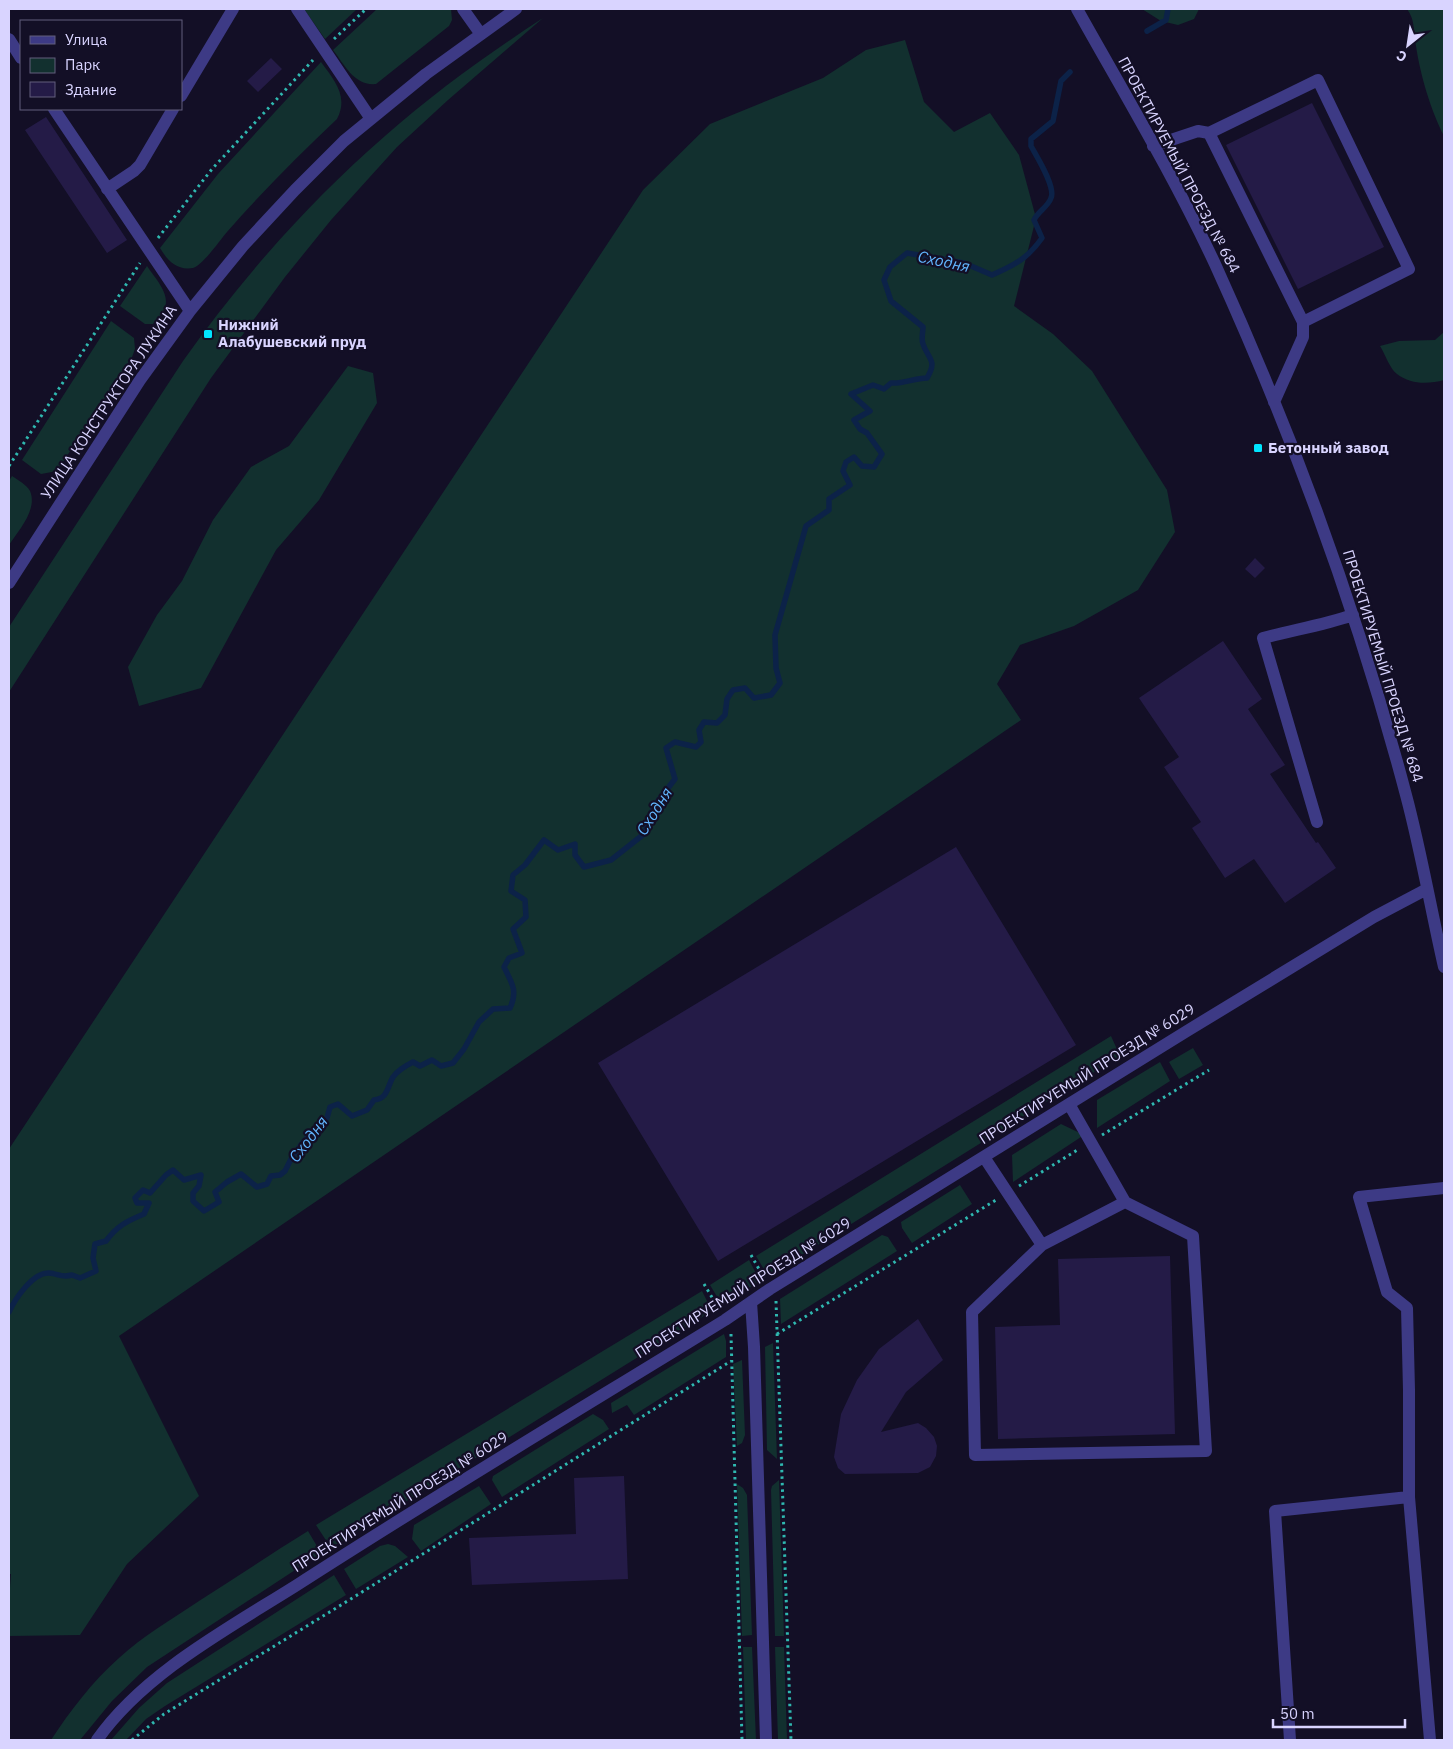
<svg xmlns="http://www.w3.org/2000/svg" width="1453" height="1749" viewBox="0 0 1453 1749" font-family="'IBM Plex Sans',sans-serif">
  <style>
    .green { fill: #12302f }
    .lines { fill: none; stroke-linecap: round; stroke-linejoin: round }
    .stream { stroke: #0c2248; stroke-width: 5.5 }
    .building { fill: #241b47 }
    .path { stroke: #2fb8b0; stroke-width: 3; stroke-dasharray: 2.5 4; stroke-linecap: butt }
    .minor { stroke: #3d3a85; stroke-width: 12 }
    .poi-dot { fill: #00e5ff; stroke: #130f26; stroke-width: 2 }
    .labels { text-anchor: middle; stroke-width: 4.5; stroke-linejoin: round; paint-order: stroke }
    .street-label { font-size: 15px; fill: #d9d4ff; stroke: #130f26 }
    .poi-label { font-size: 15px; font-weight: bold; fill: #d9d4ff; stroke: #130f26; text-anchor: start }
    .water-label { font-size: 16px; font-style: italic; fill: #62b6ff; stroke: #130f26 }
  </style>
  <rect width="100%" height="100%" fill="#130f26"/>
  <path class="green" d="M 304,9 L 357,9 L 325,39 Z
    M 377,9 L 451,9 L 452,20 L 449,26 L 376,84 C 354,86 345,65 333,50 Z
    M 1142,9 L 1199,9 L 1194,19 L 1178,25 L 1161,21 Z
    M 1407,9 L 1444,9 L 1444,136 C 1431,111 1420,74 1416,46 C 1413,33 1416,21 1407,9 Z
    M 543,18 L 448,100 L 397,147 L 331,220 L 285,277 L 211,378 L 9,692 L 9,627 L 183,361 C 241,279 309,202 385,136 C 435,92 488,54 543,18 Z
    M 905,40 L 924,102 L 954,132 L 990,113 L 1019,155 L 1036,218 L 1014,306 L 1053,334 L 1092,371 L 1167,490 L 1175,532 L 1138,590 L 1074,626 L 1020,645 L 997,684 L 1021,720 L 119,1336 L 199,1496 L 127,1564 L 80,1635 L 9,1636 L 9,1601 L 11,1574 L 9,1574 L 9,1149 L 643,190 L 710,124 L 823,78 L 866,50 Z
    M 321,62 C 334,80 349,96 337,119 C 299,155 262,192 227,232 C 220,240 203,265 193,268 C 177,271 167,260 160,248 L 218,174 Z
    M 147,266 C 154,277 170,293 165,307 C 163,313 157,319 153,324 L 145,324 L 120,306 Z
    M 111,321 L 134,338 L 135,349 L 132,357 L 59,468 L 52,472 L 41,474 L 22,460 Z
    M 1444,332 L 1444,380 C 1429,384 1411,385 1397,374 C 1390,369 1385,354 1380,346 L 1399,341 L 1435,340 Z
    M 348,366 L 373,373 L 377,403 L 319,500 L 276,550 L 201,688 L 139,706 L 128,667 L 157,615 L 182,581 L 213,520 L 251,467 L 289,446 Z
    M 12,476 C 18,480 27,485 30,491 C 38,510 18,531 9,545 L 9,481 Z
    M 1111,1036 L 1120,1056 L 768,1276 L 756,1256 Z
    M 1193,1048 L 1203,1065 L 1179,1079 L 1169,1062 Z
    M 1160,1062 L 1170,1081 L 1097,1128 L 1097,1100 Z
    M 1061,1124 L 1084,1135 L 1013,1182 L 1012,1155 Z
    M 960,1185 L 972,1204 L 912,1243 L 902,1228 L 901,1222 Z
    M 882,1235 L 888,1237 L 897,1251 L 781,1324 L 780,1299 Z
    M 749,1260 L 760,1281 L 722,1305 L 710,1285 Z
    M 702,1291 L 712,1311 L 331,1548 L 316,1525 Z
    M 724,1334 L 726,1341 L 726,1357 L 634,1415 L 627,1405 L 612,1413 L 611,1403 Z
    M 773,1343 L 777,1459 L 767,1450 L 765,1347 Z
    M 742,1360 L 745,1435 L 742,1443 L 737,1446 L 733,1364 Z
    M 593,1414 L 603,1420 L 609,1429 L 502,1497 L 492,1480 L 493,1476 Z
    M 779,1480 L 784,1636 L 775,1636 L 771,1490 L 772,1486 Z
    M 737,1484 L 743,1488 L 747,1495 L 752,1635 L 742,1636 Z
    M 479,1486 L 491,1504 L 421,1551 L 412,1539 L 414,1525 Z
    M 308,1531 L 321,1553 L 147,1667 L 112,1701 L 80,1740 L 51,1740 C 70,1711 92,1682 119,1658 C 143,1636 172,1619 199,1601 C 235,1578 271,1554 308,1531 Z
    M 388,1544 L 395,1546 L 408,1557 L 356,1589 L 344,1569 L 380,1546 Z
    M 334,1575 L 346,1595 L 165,1706 L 146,1719 L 126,1740 L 111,1740 L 139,1708 L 167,1683 Z
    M 743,1647 L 752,1647 L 756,1740 L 746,1740 Z
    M 775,1647 L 784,1647 L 787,1740 L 778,1740 Z"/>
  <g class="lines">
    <path class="stream" d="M 1147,31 L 1166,20 L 1168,9
      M 9,1312 C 15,1299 33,1272 49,1273 C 60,1274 61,1278 72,1275 L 80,1278 L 96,1271 L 93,1258 L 95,1244 L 106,1241 C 117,1226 127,1221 144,1214 L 149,1203 L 137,1203 L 135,1198 L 143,1190 L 150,1193 L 166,1175 L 173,1170 L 184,1180 L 201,1175 L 199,1186 L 193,1193 L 193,1201 L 204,1211 L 219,1202 L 215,1192 L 227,1182 L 241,1174 L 257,1187 L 267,1184 L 271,1176 L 280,1175 L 285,1171 L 292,1157 L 304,1141 L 327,1118 L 330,1107 L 338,1104 L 352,1116 L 367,1110 L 374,1100 C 388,1099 387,1087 393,1077 C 398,1070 405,1066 413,1062 L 420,1066 L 432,1060 L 441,1066 L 453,1063 L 464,1049 L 479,1022 L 493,1009 L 510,1008 C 518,991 512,983 504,967 L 509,958 L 522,953 L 513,929 L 526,917 L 525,900 L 511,891 L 513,875 L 525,865 L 544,840 L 558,850 L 575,844 L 575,855 L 584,867 L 611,860 L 644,834 L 654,806 L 675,779 L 666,748 L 675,742 L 696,747 L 701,742 L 699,730 L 704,722 L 717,723 L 725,715 L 727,699 L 733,690 L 745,688 L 754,698 L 771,695 L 780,683 L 776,668 L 775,635 L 806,526 L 829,510 L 829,499 L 850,485 L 843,471 L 846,462 L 854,457 L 862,466 L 874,467 L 882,454 L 867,433 L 860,429 L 854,420 L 870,411 L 851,394 L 873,385 L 884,389 L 891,383 C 904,384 914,378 927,378 C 938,360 928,359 923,344 C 921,339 923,332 923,327 L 891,301 L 884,280 L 890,267 L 907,253 L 964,263 L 992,275 C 1015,265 1028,258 1042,238 L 1034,220 C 1038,211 1048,207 1051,198 C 1056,187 1037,157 1031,146 L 1031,139 L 1053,121 L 1061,81 L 1070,72"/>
  </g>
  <path class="building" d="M 271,58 L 282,69 L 258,92 L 247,81 Z
    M 1312,103 L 1384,247 L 1298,289 L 1226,145 Z
    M 46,117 L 127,240 L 107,253 L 25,130 Z
    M 1255,558 L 1265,568 L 1255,578 L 1245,569 Z
    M 1223,641 L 1262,699 L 1248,709 L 1285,765 L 1270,774 L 1316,843 L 1318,842 L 1336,868 L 1285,903 L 1254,859 L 1225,878 L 1192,828 L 1201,822 L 1164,767 L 1179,757 L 1139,698 Z
    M 956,847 L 1076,1045 L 718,1261 L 598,1063 Z
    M 1170,1256 L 1175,1434 L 998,1439 L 995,1327 L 1060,1325 L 1058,1259 Z
    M 918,1319 L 943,1360 L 906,1392 L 881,1432 L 918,1423 L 926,1428 L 934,1437 L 937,1446 L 936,1456 L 930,1467 L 918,1473 L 845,1474 L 838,1468 L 834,1457 L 841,1414 L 857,1380 L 879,1349 Z
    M 624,1476 L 628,1579 L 472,1585 L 469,1538 L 576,1534 L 574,1478 Z"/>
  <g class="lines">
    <path class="path" d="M 334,39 L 366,9
      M 158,238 L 212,169 L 313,60
      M 9,466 L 140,263
      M 1102,1135 L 1209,1070
      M 1019,1186 L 1079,1149
      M 751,1255 L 764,1278
      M 704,1284 L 719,1309
      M 776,1301 L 791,1740
      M 731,1334 L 742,1740
      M 777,1334 L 996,1200
      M 132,1740 L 164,1714 L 354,1597 L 731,1361"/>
    <path class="minor" d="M 297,9 L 371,119
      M 463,9 L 480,33
      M 1077,9 C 1124,93 1174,176 1215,264 C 1293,435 1358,613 1406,795 C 1421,851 1431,910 1444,967
      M 9,39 L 21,58
      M 181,96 L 233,9
      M 54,109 L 190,311
      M 1209,133 L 1318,80 L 1409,269 L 1303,322
      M 1153,146 L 1198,131 L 1209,133 L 1303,322 L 1303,337 L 1274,402
      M 107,189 L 134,171 L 140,165 L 173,109
      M 9,583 L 140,380 L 190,311 L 243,246 L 295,190 L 344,141 L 426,74 L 516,9
      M 1317,822 L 1263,638 C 1293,630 1324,625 1353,615
      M 1069,1104 L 1125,1202 L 1193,1236 L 1206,1451 L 975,1455 L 972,1312 L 1042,1245 L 1125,1202
      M 984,1157 L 1042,1245
      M 751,1302 L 754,1347 L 766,1740
      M 97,1740 C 144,1673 229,1628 297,1585 C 438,1494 582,1408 725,1320 L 770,1289 L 1187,1031 L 1374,917 L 1427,889
      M 1290,1740 L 1275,1511 L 1409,1497
      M 1430,1740 L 1409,1497 L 1409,1390 L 1407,1308 L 1387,1292 L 1359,1197 L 1444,1188"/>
  </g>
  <g class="poi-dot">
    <rect x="203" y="329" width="10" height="10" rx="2.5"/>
    <rect x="1253" y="443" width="10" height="10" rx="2.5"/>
  </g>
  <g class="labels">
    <g class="street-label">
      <text transform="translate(1179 165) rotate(62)" y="5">ПРОЕКТИРУЕМЫЙ ПРОЕЗД № 684</text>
      <text transform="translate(109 402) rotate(-56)" y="5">УЛИЦА КОНСТРУКТОРА ЛУКИНА</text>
      <text transform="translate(1383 666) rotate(73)" y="5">ПРОЕКТИРУЕМЫЙ ПРОЕЗД № 684</text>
      <text transform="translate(1087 1074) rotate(-32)" y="5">ПРОЕКТИРУЕМЫЙ ПРОЕЗД № 6029</text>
      <text transform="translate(743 1288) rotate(-32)" y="5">ПРОЕКТИРУЕМЫЙ ПРОЕЗД № 6029</text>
      <text transform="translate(400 1502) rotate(-32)" y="5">ПРОЕКТИРУЕМЫЙ ПРОЕЗД № 6029</text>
    </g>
    <g class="poi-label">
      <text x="218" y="330">Нижний<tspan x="218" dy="17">Алабушевский пруд</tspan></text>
      <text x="1268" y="453">Бетонный завод</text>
    </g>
    <g class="water-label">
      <text transform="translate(944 261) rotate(12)" y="6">Сходня</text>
      <text transform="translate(654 811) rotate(-58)" y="6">Сходня</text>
      <text transform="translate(308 1139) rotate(-53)" y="6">Сходня</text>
    </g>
  </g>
  <rect width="1453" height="1749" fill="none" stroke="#d9d4ff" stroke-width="20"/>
  <rect x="20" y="20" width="162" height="90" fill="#130f26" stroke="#625e7d"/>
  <rect x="30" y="36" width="25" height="8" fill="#3d3a85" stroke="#625e7d"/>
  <text x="65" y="45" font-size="15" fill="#d9d4ff">Улица</text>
  <rect x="30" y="58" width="25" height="15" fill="#12302f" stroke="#625e7d"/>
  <text x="65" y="70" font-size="15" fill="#d9d4ff">Парк</text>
  <rect x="30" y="82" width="25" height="15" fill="#241b47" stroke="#625e7d"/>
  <text x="65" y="95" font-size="15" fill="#d9d4ff">Здание</text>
  <g transform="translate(1408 45) rotate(210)" stroke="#130f26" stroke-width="4" paint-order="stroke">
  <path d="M0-4L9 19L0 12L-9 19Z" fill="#d9d4ff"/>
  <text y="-8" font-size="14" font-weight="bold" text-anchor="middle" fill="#d9d4ff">С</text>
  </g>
  <path d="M1273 1719v8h132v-8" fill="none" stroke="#d9d4ff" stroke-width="2.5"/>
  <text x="1280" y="1719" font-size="15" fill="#d9d4ff" stroke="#130f26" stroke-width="4" paint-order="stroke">50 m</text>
</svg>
